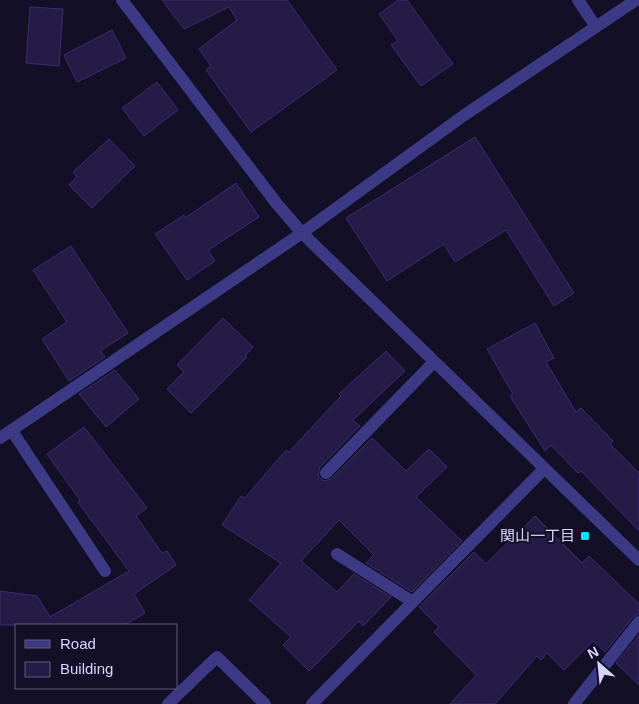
<svg xmlns="http://www.w3.org/2000/svg" width="639" height="704" viewBox="0 0 639 704" font-family="Arial,'Noto Sans JP',sans-serif">
  <style>
    .building { fill: #241b47; stroke: #3b2d73 }
    .lines { fill: none; stroke-linecap: round; stroke-linejoin: round }
    .minor { stroke: #3d3a85; stroke-width: 12 }
    .poi-dot { fill: #00e5ff; stroke: #130f26; stroke-width: 2 }
    .labels { text-anchor: middle; stroke-width: 4; stroke-linejoin: round; paint-order: stroke }
    .poi-label { font-size: 15px; fill: #d9d4ff; stroke: #130f26; text-anchor: end }
  </style>
  <rect width="100%" height="100%" fill="#130f26"/>
  <path class="building" d="M 162,0 L 287,0 L 337,70 L 251,132 L 206,70 L 211,66 L 199,49 L 237,20 L 229,7 L 184,29 Z
    M 398,0 L 407,0 L 453,64 L 421,86 L 391,45 L 398,41 L 379,14 Z
    M 30,7 L 63,9 L 59,66 L 26,63 Z
    M 112,30 L 126,58 L 77,82 L 64,55 Z
    M 157,82 L 178,110 L 144,136 L 122,108 Z
    M 475,137 L 574,293 L 554,306 L 506,230 L 455,262 L 444,244 L 387,281 L 346,218 Z
    M 109,139 L 135,166 L 92,208 L 69,185 L 77,177 L 73,172 Z
    M 236,183 L 259,217 L 208,250 L 215,261 L 187,280 L 155,234 L 184,215 L 185,218 Z
    M 71,246 L 128,333 L 100,351 L 105,357 L 69,381 L 42,339 L 67,322 L 33,270 Z
    M 223,318 L 253,347 L 245,356 L 247,357 L 191,413 L 167,389 L 184,372 L 177,365 Z
    M 535,323 L 554,358 L 546,362 L 576,412 L 581,408 L 613,441 L 610,444 L 639,473 L 639,531 L 581,471 L 578,473 L 551,445 L 545,451 L 510,396 L 513,394 L 487,349 Z
    M 386,351 L 405,371 L 353,420 L 360,426 L 320,467 L 318,476 L 324,481 L 331,479 L 372,438 L 406,471 L 429,449 L 447,467 L 416,497 L 462,541 L 412,592 L 366,563 L 374,555 L 339,520 L 301,561 L 337,592 L 354,574 L 391,597 L 363,626 L 359,621 L 309,671 L 283,645 L 291,637 L 249,600 L 281,563 L 222,525 L 241,496 L 245,498 L 286,450 L 289,452 L 341,396 L 339,394 Z
    M 115,370 L 139,399 L 106,427 L 79,394 Z
    M 84,427 L 147,508 L 136,516 L 162,553 L 167,551 L 176,565 L 134,594 L 145,613 L 124,625 L 0,625 L 0,591 L 37,596 L 50,617 L 129,571 L 78,502 L 80,500 L 47,454 Z
    M 535,516 L 582,563 L 589,556 L 639,604 L 639,614 L 633,617 L 605,652 L 593,641 L 564,670 L 547,653 L 541,660 L 537,656 L 495,704 L 450,704 L 476,675 L 434,632 L 439,627 L 419,607 L 474,552 L 486,564 Z
    M 639,635 L 639,685 L 616,663 Z"/>
  <g class="lines">
    <path class="minor" d="M 122,0 L 277,204 L 302,233 L 639,560
      M 578,0 L 596,27
      M 12,431 L 105,571
      M 0,438 L 302,233 L 463,116 L 636,0
      M 326,473 L 434,362
      M 337,554 L 413,602
      M 168,704 L 217,657 L 265,704
      M 312,704 L 544,469
      M 574,704 L 639,622"/>
  </g>
  <rect class="poi-dot" x="580" y="531" width="10" height="10" rx="2.5"/>
  <g class="labels">
    <g class="poi-label">
      <text x="575" y="541">関山一丁目</text>
    </g>
  </g>
  <rect x="15" y="624" width="162" height="65" fill="#130f26" stroke="#625e7d"/>
  <rect x="25" y="640" width="25" height="8" fill="#3d3a85" stroke="#625e7d"/>
  <text x="60" y="649" font-size="15" fill="#d9d4ff">Road</text>
  <rect x="25" y="662" width="25" height="15" fill="#241b47" stroke="#625e7d"/>
  <text x="60" y="674" font-size="15" fill="#d9d4ff">Building</text>
  <g transform="translate(599 664) rotate(333)" stroke="#130f26" stroke-width="4" paint-order="stroke">
  <path d="M0-4L9 19L0 12L-9 19Z" fill="#d9d4ff"/>
  <text y="-8" font-size="14" font-weight="bold" text-anchor="middle" fill="#d9d4ff">N</text>
  </g>
</svg>
